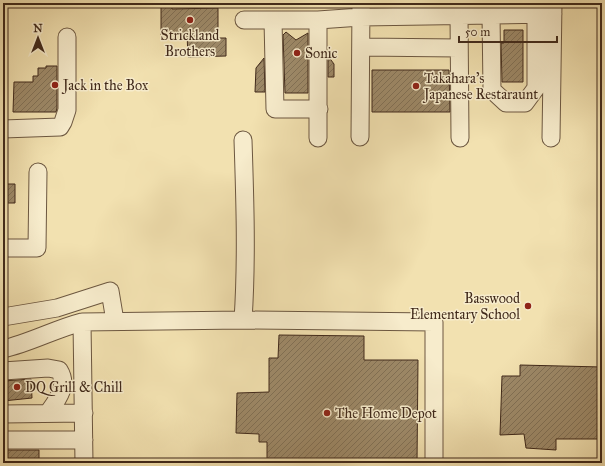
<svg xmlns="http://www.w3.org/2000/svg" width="605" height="466" viewBox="0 0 605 466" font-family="'IM FELL Great Primer',serif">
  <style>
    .building { fill: url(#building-hatch); stroke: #40291a }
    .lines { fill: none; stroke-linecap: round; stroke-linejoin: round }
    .minor-casing { stroke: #6c5740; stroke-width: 19 }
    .minor { stroke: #f7eccc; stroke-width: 17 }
    .poi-dot { fill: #8f2418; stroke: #f7eccc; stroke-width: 1.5 }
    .labels { text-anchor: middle; stroke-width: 3; stroke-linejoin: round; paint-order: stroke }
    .poi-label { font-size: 14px; fill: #40291a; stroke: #f7eccc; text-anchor: start }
  </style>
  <defs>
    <pattern id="building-hatch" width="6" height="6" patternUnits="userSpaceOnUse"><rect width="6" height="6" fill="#9d8968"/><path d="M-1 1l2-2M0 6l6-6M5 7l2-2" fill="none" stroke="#817055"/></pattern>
  </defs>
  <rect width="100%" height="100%" fill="#f2e1b0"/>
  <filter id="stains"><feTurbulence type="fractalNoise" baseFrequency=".005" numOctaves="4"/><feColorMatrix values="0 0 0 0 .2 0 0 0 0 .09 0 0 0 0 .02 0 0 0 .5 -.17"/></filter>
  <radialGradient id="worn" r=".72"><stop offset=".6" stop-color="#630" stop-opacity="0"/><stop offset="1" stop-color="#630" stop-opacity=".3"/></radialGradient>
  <path class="building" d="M 161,4 L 172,4 L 172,9 L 218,8 L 218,38 L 226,38 L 226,56 L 188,57 L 187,34 L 161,35 Z
    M 504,30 L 523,30 L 523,82 L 502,82 L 501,43 L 504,43 Z
    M 286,32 L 296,40 L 308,33 L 308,93 L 285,93 L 283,35 Z
    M 328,56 L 334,64 L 334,77 L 328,77 Z
    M 264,58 L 265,92 L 255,92 L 256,68 Z
    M 46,66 L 57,66 L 57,108 L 56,112 L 13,112 L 14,82 L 33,82 L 33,76 L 38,76 L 38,68 L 46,68 Z
    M 372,70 L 449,70 L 450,112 L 372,112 Z
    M 3,184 L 15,184 L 15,203 L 3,203 Z
    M 279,335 L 364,336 L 364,360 L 418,360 L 417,463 L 267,463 L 267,442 L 259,442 L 259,434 L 236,433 L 237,393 L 269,392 L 269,358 L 278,358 Z
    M 520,365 L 602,367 L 602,415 L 599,415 L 598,439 L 556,439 L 556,450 L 526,448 L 524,434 L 500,435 L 502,376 L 520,376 Z
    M 31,379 L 32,398 L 3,401 L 3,381 Z
    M 3,450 L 39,450 L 39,461 L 3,462 Z"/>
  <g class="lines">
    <defs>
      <path id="minor" d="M 459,15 L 460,138
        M 491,15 L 492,90 L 506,103 L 525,103 L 536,88 L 536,14
        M 244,20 L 318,20 L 361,17 L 553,14
        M 273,20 L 275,109 L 319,109
        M 318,20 L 318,138
        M 361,47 L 459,48
        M 3,129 L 60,127 L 63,122 L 67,110 L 67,37
        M 360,137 L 361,3
        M 551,138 L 553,3
        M 3,248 L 37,248 L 38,172
        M 3,317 L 57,308 L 110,291 L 115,321
        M 243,320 L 434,322 L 434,463
        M 82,322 L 84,463
        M 3,349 C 30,343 55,329 82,322 L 243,320 C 247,260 245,200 243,140
        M 3,371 L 48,368 L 59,370 C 69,386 57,400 48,413
        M 3,414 L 84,413
        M 3,440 L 84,440"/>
    </defs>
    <use href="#minor" class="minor-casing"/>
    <use href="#minor" class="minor"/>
  </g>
  <g class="poi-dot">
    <circle cx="190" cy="20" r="4"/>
    <circle cx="297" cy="53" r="4"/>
    <circle cx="55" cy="85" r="4"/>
    <circle cx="416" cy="86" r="4"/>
    <circle cx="528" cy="306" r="4"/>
    <circle cx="17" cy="387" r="4"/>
    <circle cx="327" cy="413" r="4"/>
  </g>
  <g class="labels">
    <g class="poi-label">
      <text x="190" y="40" text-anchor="middle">Strickland<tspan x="190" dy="16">Brothers</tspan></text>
      <text x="305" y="58">Sonic</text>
      <text x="424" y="83">Takahara's<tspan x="424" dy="16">Japanese Restaraunt</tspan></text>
      <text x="63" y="90">Jack in the Box</text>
      <text x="520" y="303" text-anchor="end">Basswood<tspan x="520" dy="16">Elementary School</tspan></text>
      <text x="25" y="392">DQ Grill &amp; Chill</text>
      <text x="335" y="418">The Home Depot</text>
    </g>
  </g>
  <rect width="605" height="466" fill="none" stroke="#f2e1b0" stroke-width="16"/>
  <rect x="4" y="4" width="597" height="458" fill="none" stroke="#40291a" stroke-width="2"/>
  <rect x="8" y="8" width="589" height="450" fill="none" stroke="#40291a"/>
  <g transform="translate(38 38)" stroke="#f7eccc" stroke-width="3" paint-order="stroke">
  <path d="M0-3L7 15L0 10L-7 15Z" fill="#40291a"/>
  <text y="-6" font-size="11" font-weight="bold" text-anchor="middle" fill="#40291a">N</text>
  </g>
  <path d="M459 36v6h98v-6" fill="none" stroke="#40291a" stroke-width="2"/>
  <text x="465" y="36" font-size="12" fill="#40291a" stroke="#f7eccc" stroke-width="3" paint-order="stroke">50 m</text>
  <rect width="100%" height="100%" filter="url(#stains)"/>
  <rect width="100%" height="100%" fill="url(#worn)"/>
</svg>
